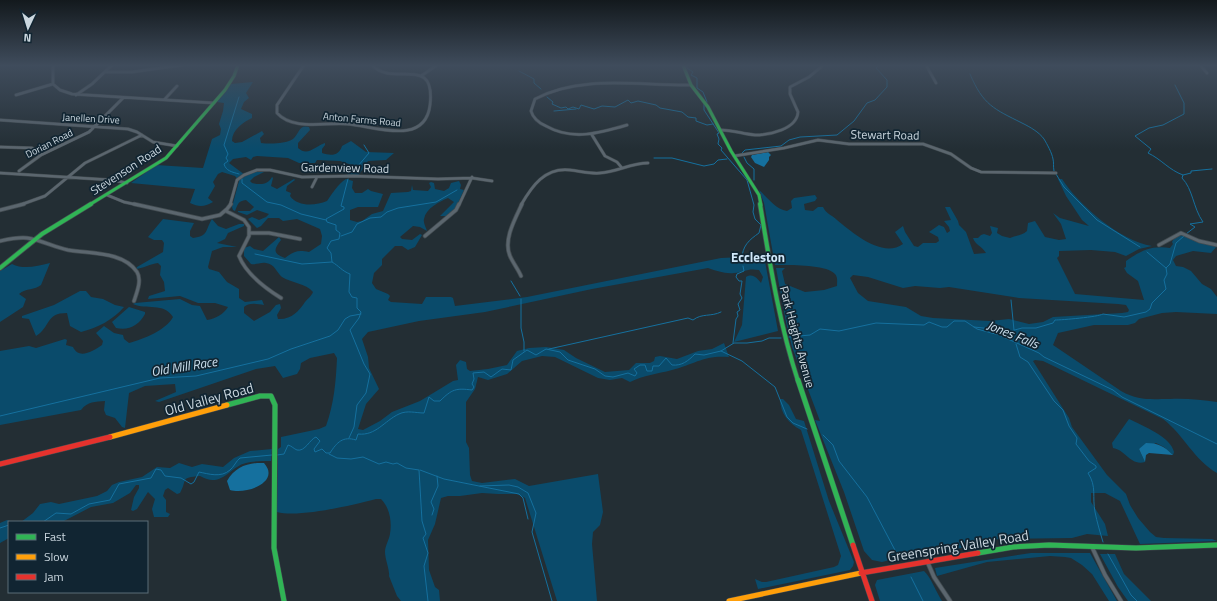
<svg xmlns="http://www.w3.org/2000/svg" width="1217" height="601" viewBox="0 0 1217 601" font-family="'Titillium Web',sans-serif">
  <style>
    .green { fill: #0a4b6b; fill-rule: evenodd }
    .water { fill: #15709e }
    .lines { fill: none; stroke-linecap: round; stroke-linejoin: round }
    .stream { stroke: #15709e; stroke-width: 1 }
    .street-far2-casing { stroke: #434c51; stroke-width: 3.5 }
    .street-far1-casing { stroke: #434c51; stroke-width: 4.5 }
    .street-casing { stroke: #434c51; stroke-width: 5 }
    .fast-far2-casing { stroke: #434c51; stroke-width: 4 }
    .fast-far1-casing { stroke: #434c51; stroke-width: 5.5 }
    .fast-casing { stroke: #434c51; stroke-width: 6 }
    .slow-casing { stroke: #434c51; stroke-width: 6 }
    .jam-casing { stroke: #434c51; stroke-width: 6 }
    .street-far2 { stroke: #5b666e; stroke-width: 2.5 }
    .street-far1 { stroke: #5b666e; stroke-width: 3 }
    .street { stroke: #5b666e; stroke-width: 3.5 }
    .fast-far2 { stroke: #30b455; stroke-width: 3 }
    .fast-far1 { stroke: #30b455; stroke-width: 4 }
    .fast { stroke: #30b455; stroke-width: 5 }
    .slow { stroke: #ff9f0a; stroke-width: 5 }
    .jam { stroke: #e5322d; stroke-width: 5 }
    .labels { text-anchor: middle; stroke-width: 3.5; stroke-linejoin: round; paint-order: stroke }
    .far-street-label { font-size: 10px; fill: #cbd7df; stroke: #112532 }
    .street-label { font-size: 12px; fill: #cbd7df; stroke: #112532 }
    .neighbourhood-label { font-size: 13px; font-weight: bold; fill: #d0e8fa; stroke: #112532 }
    .water-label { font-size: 13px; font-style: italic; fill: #cce0ee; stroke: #112532 }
    .near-street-label { font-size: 14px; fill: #cbd7df; stroke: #112532 }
  </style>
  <rect width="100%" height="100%" fill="#232e34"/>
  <path class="green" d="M 253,82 L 246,93 L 249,98 L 244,102 L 241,109 L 252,114 L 252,118 C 243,122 232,130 232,141 L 235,143 L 242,142 L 262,131 L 264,134 L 260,138 L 261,143 C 270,144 285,144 293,139 C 299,134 299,124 309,127 L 310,130 L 298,143 L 298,148 C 308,157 315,146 325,143 L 325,145 L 322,149 L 322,153 C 331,156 339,156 342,146 L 351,141 L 366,152 L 394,153 L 386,160 L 368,161 L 358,176 L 347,176 L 352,165 L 340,161 L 317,160 L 315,163 L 299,163 L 288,158 L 257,156 L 253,157 L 251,160 L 246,157 L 233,159 L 229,163 L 245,175 L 256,172 L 264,172 L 254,177 L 250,181 L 252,183 C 260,185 268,185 272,177 L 273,178 L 271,186 L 277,189 L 294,179 L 295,180 L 287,186 L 286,191 L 291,193 L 290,196 C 298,207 315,206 327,201 C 332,194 338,184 346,179 L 353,181 L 352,188 L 355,193 L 362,193 L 368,189 L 371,191 L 383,194 L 378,207 L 358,207 L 350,210 L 350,220 L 357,222 L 362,221 L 372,214 L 383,211 L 391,193 L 408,192 L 411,191 L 412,185 L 413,190 L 428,191 L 431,187 L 429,183 L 431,182 L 434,183 L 435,189 L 444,191 L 449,188 L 451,183 L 459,181 L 461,185 L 460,189 L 464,190 L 456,208 L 446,216 L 440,216 L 454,202 L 448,198 C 439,202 426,208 424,219 C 423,223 426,227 427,231 L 420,227 L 413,226 L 400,237 L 402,239 L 412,240 L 420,234 L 422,235 L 415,247 L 408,250 L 402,246 L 395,246 L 382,259 L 382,265 L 374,273 L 372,283 L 376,289 L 388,294 L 390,296 L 388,300 L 391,302 L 422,304 L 426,297 L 451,297 L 453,298 L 455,306 L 527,297 L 721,258 L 764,256 L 778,331 L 734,342 L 742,325 L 746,277 C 753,273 757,278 761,283 L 763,277 L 759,270 C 747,268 745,272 734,273 C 725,274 717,271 708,268 L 592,289 L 485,312 L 419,321 L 368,332 L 362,339 L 368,357 L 369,368 L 379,389 L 366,404 L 358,429 L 363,430 L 380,421 L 392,412 L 420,401 L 453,381 L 458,380 L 456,365 L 460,360 L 466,362 L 467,369 L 470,371 L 488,369 L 507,365 L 517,351 L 529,348 L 546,347 L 564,350 L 576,358 L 605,372 L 629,370 L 636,363 L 650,363 L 654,361 L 655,357 L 660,356 L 677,359 L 698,351 L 712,349 L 724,343 L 729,357 C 704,355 695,364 672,370 C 657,374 644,375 630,382 L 622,378 L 610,380 L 598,378 L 555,357 L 542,356 L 522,361 L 507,374 L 488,380 L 478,377 L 475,389 L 466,402 L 466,442 L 469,448 L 470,475 L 472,481 L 482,483 L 515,479 L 529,486 L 598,474 L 603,512 L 600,525 L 593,532 L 592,544 L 597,601 L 557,601 L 525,498 L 517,494 L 498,494 L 482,493 L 460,496 L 448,496 L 441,498 L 435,524 L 428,540 L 429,570 L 435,587 L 439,590 L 440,601 L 401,601 L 397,596 L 389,576 C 390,571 385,559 385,552 C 385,546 389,540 390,534 C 392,522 390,508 381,499 L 376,499 C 353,505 299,518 277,512 L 278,449 L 281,447 L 281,437 L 319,429 L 326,426 C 334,404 336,381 337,358 L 334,353 L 310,358 L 301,363 L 300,369 L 297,374 L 283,378 L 275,366 L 256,369 L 159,402 L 155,401 L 176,392 L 175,384 L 145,386 L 129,393 L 125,428 L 122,427 L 115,418 L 106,415 L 104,410 L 105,401 C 95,402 88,401 81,410 L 0,425 L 0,351 L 29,346 L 36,348 L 65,339 L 67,340 L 66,345 L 73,347 C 79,360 93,351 102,345 L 103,341 L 96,333 L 104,326 L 114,333 L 123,335 L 124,339 L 129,343 C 144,339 166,330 173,317 C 164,302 146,310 133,304 L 135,303 L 180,299 L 192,305 L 200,306 L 207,320 C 215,319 224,314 228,307 L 215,303 L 198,303 L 180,296 L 148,299 L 149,296 L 165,291 L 164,282 L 160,275 L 161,266 L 158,263 C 150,264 144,268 136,269 L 137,267 L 163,252 L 164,243 L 162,240 L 154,240 L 148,237 L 163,219 L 194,223 L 190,231 L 190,236 L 193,238 C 209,236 205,230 212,219 L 218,226 L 226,229 L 239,224 L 244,224 L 244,226 L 228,233 L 225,239 L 217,243 L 237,247 L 223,247 L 212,251 L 208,267 L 209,269 L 219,272 L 227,282 L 239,289 L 239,298 L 245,302 L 262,300 L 264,305 C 257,304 249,302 244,307 L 244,313 L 254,321 L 270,312 L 276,305 L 280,304 L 281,308 L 277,315 L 278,319 C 291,320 299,311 305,302 C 308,298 311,297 313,292 C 306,283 291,283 282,277 C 276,272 275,264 266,263 C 261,262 256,265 251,264 L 244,256 L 244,248 L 250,246 L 254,249 L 263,251 L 279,237 L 281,240 C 275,248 271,253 285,258 C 294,251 298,250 309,252 L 321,244 L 322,236 L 320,229 L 297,219 L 283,221 L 279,218 L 268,218 L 261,226 L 257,228 L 248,219 L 252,217 L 259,220 L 266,217 L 269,214 L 257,210 L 247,215 L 238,212 L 238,211 L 250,211 L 254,207 L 246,200 C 238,201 238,204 235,211 L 233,210 L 232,207 L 239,181 L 235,176 L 222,172 L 218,174 L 213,182 L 215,186 L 208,198 L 213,202 C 204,207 199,207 190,203 L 195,189 L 131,183 L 156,165 L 203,168 L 212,139 L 220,135 L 221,129 L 219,124 L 223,111 L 224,103 L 217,102 L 231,84 Z
    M 1058,179 L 1062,179 C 1079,205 1120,241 1152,246 L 1139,249 L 1126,256 L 1115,252 L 1091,250 L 1059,251 L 1059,256 L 1057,258 L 1075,294 L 1144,300 L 1138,281 L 1127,273 L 1124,268 L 1126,267 L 1126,261 C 1140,251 1152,245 1170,248 L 1173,244 L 1172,242 L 1176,235 L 1179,234 L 1197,241 L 1217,246 L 1211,253 L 1193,251 L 1176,256 L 1173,260 L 1176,266 L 1183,267 L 1191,271 L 1202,284 L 1211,289 L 1217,297 L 1217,314 L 1176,312 L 1162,313 L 1139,319 L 1135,323 L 1128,325 L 1094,325 L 1058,333 L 1053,345 L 1121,391 C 1139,401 1150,399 1170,399 C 1185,398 1202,400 1217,402 L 1217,473 C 1194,460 1184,435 1163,419 L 1043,361 L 1035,360 L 1033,361 L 1069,418 L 1072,427 L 1107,475 L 1126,494 L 1130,505 L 1138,518 L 1150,532 L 1156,537 L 1164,538 L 1212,539 L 1217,541 L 1140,544 L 1120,501 L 1105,493 L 1091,493 L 1091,502 L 1105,524 L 1108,536 L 1087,534 L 1072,538 L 998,539 L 987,543 L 920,556 L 905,553 L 893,556 L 890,560 L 882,562 L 872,560 L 864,551 L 844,492 L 815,420 L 820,421 L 792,347 L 786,322 L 776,268 L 785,268 L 782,271 L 785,284 L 805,292 L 824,290 L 837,286 C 837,282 838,277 835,274 C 826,264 788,265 775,265 L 764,203 L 759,190 C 768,198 775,209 787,211 L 792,208 L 791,201 L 794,198 L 815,195 L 817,198 L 815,201 L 804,204 L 805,210 L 813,211 L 818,207 L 823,207 C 826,214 832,215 837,220 C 852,232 882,259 903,244 L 895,232 L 903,226 L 905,232 L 914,246 L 918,247 L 923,243 L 936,243 L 939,241 L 938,237 L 929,232 L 939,225 L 944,227 L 947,233 L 950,231 L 949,227 L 944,221 L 951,220 L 945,207 L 950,207 L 958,221 L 959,225 L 966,232 L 974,254 L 986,253 C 982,246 975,245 973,238 L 978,238 L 981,235 L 984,234 L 990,236 L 992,233 L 990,226 L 998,228 L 997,233 L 1002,236 L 1010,238 C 1016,235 1022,236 1027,231 L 1028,223 L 1035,221 L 1045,237 L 1059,240 L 1066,239 L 1061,224 L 1053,213 L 1060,218 L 1089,226 L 1082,220 L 1066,196 ZM 853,275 L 868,277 L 903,288 L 915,286 L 940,288 L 949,287 L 1019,298 L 1118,304 L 1126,305 L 1129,310 L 1128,312 L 1122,313 L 1053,317 L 1043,322 L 1029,324 L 1009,319 L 990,321 L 933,318 L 921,316 L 906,307 L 868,301 L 858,293 L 850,278 Z
    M 50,263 L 41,285 C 35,290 26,288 19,294 L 26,299 L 23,307 L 0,322 L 0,271 L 12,264 C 24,270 37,266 50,263 Z
    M 80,291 L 86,291 L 91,297 L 103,299 L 115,305 L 124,307 C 113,320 97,328 81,332 L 70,326 L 67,313 C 45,313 51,327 36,336 L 29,319 L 22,318 L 22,316 L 54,305 Z
    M 129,307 L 145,312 L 145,314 C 139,325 129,331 116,328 L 112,322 Z
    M 780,399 L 783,399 L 789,405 L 796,419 L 804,421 L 829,501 L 854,562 L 853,566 L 850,570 L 758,589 L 755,579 L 762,582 L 766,582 L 834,567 L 838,565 L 841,556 L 801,430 C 789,424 780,413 780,399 Z
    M 1129,419 C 1143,426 1171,437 1174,452 L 1173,455 L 1164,447 L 1156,443 L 1139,449 L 1145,462 C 1130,466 1126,450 1113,448 L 1112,443 Z
    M 272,449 L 271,461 C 263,461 253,461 246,463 C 229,467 222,489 200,476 C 179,478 188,479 180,493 L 177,494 L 168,488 L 165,490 L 163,496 L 166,500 L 166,512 L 170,514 L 168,517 L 154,517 L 152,509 L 155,499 L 148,492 L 137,509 L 133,511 L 131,510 L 134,497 L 139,488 L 139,485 L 136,485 L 130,493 L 113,503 L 91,507 L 64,521 L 21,522 L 33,513 L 40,504 L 51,502 L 59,504 L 97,496 L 107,491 L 112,485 L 119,482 L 142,477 L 157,467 L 170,468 L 179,463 L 192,467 L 202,464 L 223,467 L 234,458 L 250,451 Z
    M 7,520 L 13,522 L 9,522 L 9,538 L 0,543 L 0,523 Z
    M 1031,553 L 1090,553 L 1117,601 L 1109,601 L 1092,574 L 1082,565 L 1071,558 L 1065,557 L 1050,556 L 987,562 L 937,576 L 935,568 Z
    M 1100,554 L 1115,554 L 1124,574 L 1151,601 L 1128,601 L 1118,587 Z
    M 924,571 C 931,577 936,592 942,601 L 880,601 L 875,585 L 877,580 Z"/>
  <path class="water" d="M 768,152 L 771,155 L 769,157 L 769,160 L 764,167 L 755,163 L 751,157 L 752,155 Z
    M 1146,443 C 1158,443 1164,446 1173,455 L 1149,453 L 1146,455 L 1145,462 L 1139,449 Z
    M 257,463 L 264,463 C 281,482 246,495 230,490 L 227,481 C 234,469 244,464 257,463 Z"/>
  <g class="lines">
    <path class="stream" d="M 687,65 L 687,68 L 693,72 L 691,75 L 697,78 L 697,88 L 703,92 L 707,102
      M 519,71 L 534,79 L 534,83 L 541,89
      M 970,74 C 983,105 994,109 1022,123 C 1030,127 1039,132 1044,139 C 1047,144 1052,153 1053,159 C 1054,163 1053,166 1054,171
      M 1175,85 L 1184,103 L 1184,114 L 1163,125 L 1149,128 L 1135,136 L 1151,149 L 1148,153 C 1161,159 1169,170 1183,175 L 1182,178 C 1193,189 1193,208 1203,222 L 1190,224 L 1195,227 L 1186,234
      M 239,97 L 224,145 L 228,154 L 226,158 L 228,161 L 224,164 C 226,171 232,172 239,174
      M 547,97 L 553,102 L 552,104 L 561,108 L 566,107 L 568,109 L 573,107 L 579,109 L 581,105 L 594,109 L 602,106 L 615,107 L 628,100 L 631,103 L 638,101 L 656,105 L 660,108 L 682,112 L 688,117 L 696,118 L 696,121 L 707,125 L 713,124
      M 704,104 L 704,110 L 719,133 L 717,134 L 719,139 L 718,144 L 722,148 L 721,150 L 747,180 L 754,205 L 753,212 L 755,219 L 761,225 L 759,233 C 749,240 742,246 742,259
      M 554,111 L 576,109
      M 742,153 L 745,150 L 781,146 L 789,140 L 800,137 L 837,135 L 854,121 L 867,103 L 875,100 L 887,87 L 887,80 L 876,68 L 879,65
      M 744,157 L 747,163 L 754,169 L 754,180
      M 654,158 L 672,158 L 704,166 L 714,164 L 718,160 L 727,159
      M 352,173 L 369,153 L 364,145
      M 1056,174 L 1064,187 L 1097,220 L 1140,247
      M 1183,175 L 1191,173 L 1191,171 L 1212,169
      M 242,179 L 242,183 L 267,202 L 281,205 L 301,214 L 326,220
      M 348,179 L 341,206 L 344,207 L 344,209 L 326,219 L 327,222 L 336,225 L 336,230 L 340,233 L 339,239 L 331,241 L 327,248 L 331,253 L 332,262 C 339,266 342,271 350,274 L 349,292 L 352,297 L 357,298 L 357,308 L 361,312 L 359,318 L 350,330 L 364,364 L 370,374 L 366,393 L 357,405 L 354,427 L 349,438
      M 341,236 L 352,232 L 357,224 L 370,218 L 381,217 L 387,212 L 398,208 L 436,202 L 457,190
      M 1147,252 L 1166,268
      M 255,254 L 302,264 L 332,262
      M 511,281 L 520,296
      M 521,299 L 521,328 L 524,342 L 524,351
      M 1011,300 L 1014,330
      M 974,327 L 1011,331 L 1022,328 L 1036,328 L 1053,323 L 1055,320 C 1062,320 1098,317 1103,314 L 1124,317 L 1146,312 L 1150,309 L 1152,303 L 1166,289 L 1164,280 L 1167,274 L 1166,268 L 1170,264 L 1176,243 L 1184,236
      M 789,337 L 810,335 L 820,329 L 839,331 L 876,323 L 924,325 L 929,322 L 942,327 L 947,327 L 954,321 L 965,321 L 977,329 L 999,335 L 1039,353 L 1044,357 L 1113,390 L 1122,397 L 1217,444
      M 733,343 L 736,319 L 738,316 L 737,312 L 740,310 L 738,304 L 742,298 L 740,294 L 742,281 L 739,281 L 736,277 L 737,274 L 744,271 L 743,266
      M 1016,344 L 1020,357 L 1028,362 L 1054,401 L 1063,410 L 1069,426 L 1077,438 L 1076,444 L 1089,461 L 1096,466 L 1096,468 L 1088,473 C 1097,487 1092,496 1095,512 C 1097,522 1100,532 1103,542
      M 549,349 L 688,318 L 693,320 C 702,313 711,317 721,312
      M 721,351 L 742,361 L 775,387 L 787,417 L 793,423 L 807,429
      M 0,416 L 160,378 L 196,376 L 268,359 L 291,349 L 330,336 L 338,330 L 345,319 L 350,316 L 361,314
      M 823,435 L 833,445 L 839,461 L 867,497 L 896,552
      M 329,454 L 337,458 L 351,459 L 363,457 L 379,464 L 386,462 L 393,464 L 397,463 L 406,468 L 419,470 L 422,521 L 426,534 L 423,538 L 428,553 L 424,566 L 428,601
      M 277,455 L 284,454 L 288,445 C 292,446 294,449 297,450 C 305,452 310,439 316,437 L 320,441 L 314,449 L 315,452 L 322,449 L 326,453 L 330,453 C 337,442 343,436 356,440 L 358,434 C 376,436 384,421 399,414 C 407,410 416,413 424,413 L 429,397 L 434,401 L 440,401 C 452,389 456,388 472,390 L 474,387 L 472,384 L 474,379 L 473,373 L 484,372 L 491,377 L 502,369 L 511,370 L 513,360 L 527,350 L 536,355 L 546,349 L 560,352 L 568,360 L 595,369 L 605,376 L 613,377 L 628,373 L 635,376 L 637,373 L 634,369 L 640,365 L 645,365 L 647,371 L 652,371 L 653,366 L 659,366 L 666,358 L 672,365 C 682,366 688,361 695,354 L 704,355 L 721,351 L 734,343 L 747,343 L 762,341 L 769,338 L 781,338
      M 420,470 L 444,479 L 519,494 L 523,498 L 528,519
      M 480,486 L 509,485 L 518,487 L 528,493 L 536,513 L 532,532 L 552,601
      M 432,515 L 434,509 L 431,502 L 438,486 L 437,476
      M 27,522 L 31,522
      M 43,522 L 56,513 L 71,514 L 89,504 L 110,500 L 119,484 L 151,478 L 156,469 L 161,470 L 165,476 L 181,478 L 191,484 L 194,482 L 199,472 C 209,474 221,478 230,470 C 234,467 236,461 240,458 L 272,455
      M 0,528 L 9,525
      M 1108,554 L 1131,595 L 1137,601
      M 911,577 L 923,601"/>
    <defs>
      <path id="street-far2" d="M 53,65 L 53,84 L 60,90 L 72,94 L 214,103
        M 304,65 L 277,105 L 277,113 C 293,131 326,122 347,124 C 374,126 425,147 430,105 C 436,53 393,88 372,65
        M 926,65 L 936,83
        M 1200,65 L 1207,73
        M 105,72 L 132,72 L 182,65
        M 421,76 L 437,65
        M 16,95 L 53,84
        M 76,95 L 92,84 L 112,65
        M 164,100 L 177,86
        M 0,120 L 128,129 L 137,132 L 153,142 L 177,146
        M 627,125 C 600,133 572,141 546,126 C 539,123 533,118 531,111 L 535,99 C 581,74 640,86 691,85
        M 721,130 C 733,130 743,134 755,135 C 770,135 797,129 798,112 L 790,94 L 790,87 L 809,77 L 821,67
        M 592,135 L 605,156 L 617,162 L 622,168
        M 0,147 L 32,148 L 41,155
        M 734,156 L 784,148 L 818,140 L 849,144 L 923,144 L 951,154 L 971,168 L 981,172 L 1056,173
        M 19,171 L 41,155 L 89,132 L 123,98
        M 0,173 L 112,180 L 127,183
        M 312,187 L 317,177
        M 107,195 L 124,202 L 138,205
        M 20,205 L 45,196 L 85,163 L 142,135
        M 230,205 L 237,180 L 244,175 L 257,170 L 270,170 L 302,177 L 353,176 L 438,179 L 472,178 L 492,181
        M 459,205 L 472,177
        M 521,205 C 532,186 545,167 570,170 C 580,171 590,174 600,173 C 617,172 631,163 648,163"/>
      <path id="street-far1" d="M 134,204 L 202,219 L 220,215 L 227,209 L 231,204
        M 0,210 L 24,204
        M 226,211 L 244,220 L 249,227 L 249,236 L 239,256 C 246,274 265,288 281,298
        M 250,233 L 269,233 L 300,239
        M 425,236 L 456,210 L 459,204
        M 0,241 C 9,239 18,237 27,238 C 41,240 54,247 68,250 C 90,254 123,251 137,272 C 142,280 137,292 134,301
        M 1159,245 L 1181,233 L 1199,241 L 1217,245
        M 521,276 C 518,269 513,263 510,256 C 503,240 515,219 522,204"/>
      <path id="street" d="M 1092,547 L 1105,575 L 1121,601
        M 927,561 L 934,577 L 950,601"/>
      <path id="fast-far2" d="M 683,65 L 691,85 L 708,107 L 731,151 L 759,195 L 761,205
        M 89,205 L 166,158 L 225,90 L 234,76 L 238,65"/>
      <path id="fast-far1" d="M 760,204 C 770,264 779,323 798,381
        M 0,268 L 42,234 L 91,204"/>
      <path id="fast" d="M 798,380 L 853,545
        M 227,405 L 260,396 L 271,396 L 275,405 L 274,548 L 284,601
        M 978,553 L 1013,547 L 1049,545 L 1136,548 L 1217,545"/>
      <path id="slow" d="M 110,437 L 227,405
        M 729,601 L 861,573"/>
      <path id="jam" d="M 0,464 L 110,437
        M 853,545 L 872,601
        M 861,573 L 978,553"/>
    </defs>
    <use href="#street-far2" class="street-far2-casing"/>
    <use href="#street-far1" class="street-far1-casing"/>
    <use href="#street" class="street-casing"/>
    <use href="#fast-far2" class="fast-far2-casing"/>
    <use href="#fast-far1" class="fast-far1-casing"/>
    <use href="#fast" class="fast-casing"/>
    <use href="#slow" class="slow-casing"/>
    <use href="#jam" class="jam-casing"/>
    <use href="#street-far2" class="street-far2"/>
    <use href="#street-far1" class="street-far1"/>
    <use href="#street" class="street"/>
    <use href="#fast-far2" class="fast-far2"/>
    <use href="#fast-far1" class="fast-far1"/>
    <use href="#fast" class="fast"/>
    <use href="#slow" class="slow"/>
    <use href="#jam" class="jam"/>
  </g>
  <linearGradient id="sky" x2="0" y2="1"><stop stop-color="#13191d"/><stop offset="0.44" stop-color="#3f4c5c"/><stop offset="1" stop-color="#3f4c5c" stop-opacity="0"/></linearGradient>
  <rect width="1217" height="149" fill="url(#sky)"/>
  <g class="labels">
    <g class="far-street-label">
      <text transform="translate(91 118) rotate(3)" y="4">Janellen Drive</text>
      <text transform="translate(362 119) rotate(5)" y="4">Anton Farms Road</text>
      <text transform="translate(49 143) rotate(-27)" y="4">Dorian Road</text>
    </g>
    <g class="street-label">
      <text transform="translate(885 135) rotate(1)" y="4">Stewart Road</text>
      <text transform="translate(345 168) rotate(1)" y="4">Gardenview Road</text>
      <text transform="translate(126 170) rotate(-33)" y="4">Stevenson Road</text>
      <text transform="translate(797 337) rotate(75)" y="4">Park Heights Avenue</text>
    </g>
    <g class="neighbourhood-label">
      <text x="758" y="262">Eccleston</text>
    </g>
    <g class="water-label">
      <text transform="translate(1013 334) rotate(22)" y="5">Jones Falls</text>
      <text transform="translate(184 366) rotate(-9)" y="5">Old Mill Race</text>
    </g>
    <g class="near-street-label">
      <text transform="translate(209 399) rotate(-15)" y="5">Old Valley Road</text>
      <text transform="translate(958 546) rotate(-9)" y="5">Greenspring Valley Road</text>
    </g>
  </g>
  <rect x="8" y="521" width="140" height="72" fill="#112532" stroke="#5b6c77"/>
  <rect x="16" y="534" width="20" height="6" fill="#30b455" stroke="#5b6c77"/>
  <text x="44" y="541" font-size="12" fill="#cbd7df">Fast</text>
  <rect x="16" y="554" width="20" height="6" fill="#ff9f0a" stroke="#5b6c77"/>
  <text x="44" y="561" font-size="12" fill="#cbd7df">Slow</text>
  <rect x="16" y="574" width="20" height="6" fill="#e5322d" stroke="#5b6c77"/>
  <text x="44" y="581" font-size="12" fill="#cbd7df">Jam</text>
  <g transform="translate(28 28) rotate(184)" stroke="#112532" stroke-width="3" paint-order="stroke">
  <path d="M0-3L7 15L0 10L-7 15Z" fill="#cbd7df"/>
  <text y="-6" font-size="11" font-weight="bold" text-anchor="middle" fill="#cbd7df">N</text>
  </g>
</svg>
